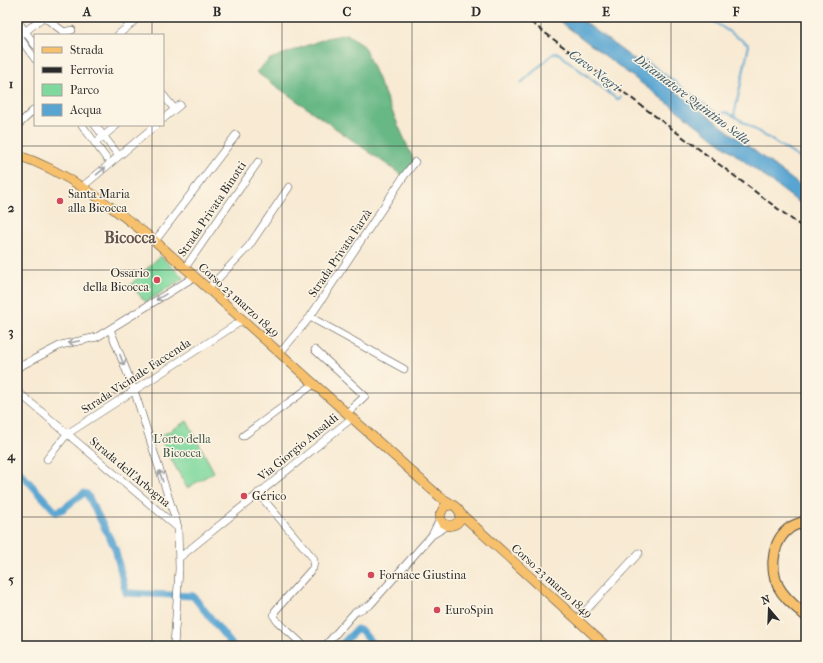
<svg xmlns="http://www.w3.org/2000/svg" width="823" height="663" viewBox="0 0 823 663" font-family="'IM FELL French Canon',serif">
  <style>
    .green { fill: #7fd89e; stroke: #558264 }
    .forest { fill: #67b885; stroke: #497258 }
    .water { fill: #58a5d1; stroke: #42687e }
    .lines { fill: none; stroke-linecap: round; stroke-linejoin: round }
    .stream { stroke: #58a5d1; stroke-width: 2 }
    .canal { stroke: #58a5d1; stroke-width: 7 }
    .minor-casing { stroke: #4a4844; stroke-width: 8 }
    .major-casing { stroke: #4a4844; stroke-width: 10 }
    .highway-casing { stroke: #4a4844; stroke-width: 12 }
    .minor { stroke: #fff; stroke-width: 7 }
    .major { stroke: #f7c06c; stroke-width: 9 }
    .highway { stroke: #f7c06c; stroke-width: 10 }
    .rail { stroke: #2b2b2b; stroke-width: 2; stroke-dasharray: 6 3; stroke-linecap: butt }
    .oneway { stroke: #a0a0a0 }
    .grid { fill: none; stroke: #2b2b2b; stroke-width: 1; stroke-opacity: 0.55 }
    .poi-dot { fill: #d1495b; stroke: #fcf5e5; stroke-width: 1.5 }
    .labels { text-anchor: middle; stroke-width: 3; stroke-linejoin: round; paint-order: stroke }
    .poi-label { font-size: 12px; fill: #2b2b2b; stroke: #fcf5e5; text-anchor: start }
    .street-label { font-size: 12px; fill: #2b2b2b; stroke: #fcf5e5 }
    .park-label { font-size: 12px; fill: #405648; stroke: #fcf5e5 }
    .water-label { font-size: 13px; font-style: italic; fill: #3d5c6d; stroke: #fcf5e5 }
    .district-label { font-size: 16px; font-weight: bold; fill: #65544e; stroke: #fcf5e5 }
    .neatline { fill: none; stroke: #2b2b2b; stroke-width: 1.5 }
    .grid-label { font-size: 13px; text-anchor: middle; font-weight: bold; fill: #2b2b2b }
  </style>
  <rect width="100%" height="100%" fill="#fcf5e5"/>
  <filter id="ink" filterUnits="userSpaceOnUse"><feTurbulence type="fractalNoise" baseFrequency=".025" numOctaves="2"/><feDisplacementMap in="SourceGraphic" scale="8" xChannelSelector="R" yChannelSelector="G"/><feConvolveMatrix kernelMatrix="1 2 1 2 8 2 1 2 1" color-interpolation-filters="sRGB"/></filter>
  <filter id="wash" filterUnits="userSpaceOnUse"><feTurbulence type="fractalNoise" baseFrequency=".012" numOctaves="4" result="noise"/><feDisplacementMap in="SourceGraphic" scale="16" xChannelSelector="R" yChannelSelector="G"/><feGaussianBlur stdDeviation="0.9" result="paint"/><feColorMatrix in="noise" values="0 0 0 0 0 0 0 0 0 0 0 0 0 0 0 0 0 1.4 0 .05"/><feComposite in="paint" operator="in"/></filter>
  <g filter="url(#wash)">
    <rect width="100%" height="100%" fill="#f8ead3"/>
    <path class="green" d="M 160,256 L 184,278 L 146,302 L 130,285 Z
      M 187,421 L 214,472 L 187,488 L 159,437 Z"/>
    <path class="forest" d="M 347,34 L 363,45 L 414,161 L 403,176 L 256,72 L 270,59 L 327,38 Z"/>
    <path class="water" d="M 554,17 L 578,17 L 806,190 L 806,208 Z"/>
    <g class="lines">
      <path class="stream" d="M 594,17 L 601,23 L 604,17
        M 707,17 L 749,45 L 734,116
        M 645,60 L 719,115 L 725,112 L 734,116 L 806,162
        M 521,83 L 553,54 L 558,53 L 618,100 L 621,96"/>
      <path class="canal" d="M 17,469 L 56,512 L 63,509 L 84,493 L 87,494 L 115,548 L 126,593 L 193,596 L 233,646
        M 340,646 L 357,629 L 362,631 L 374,646"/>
    </g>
  </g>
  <g filter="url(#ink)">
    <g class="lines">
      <defs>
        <path id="minor" d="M 44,17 L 64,32 L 72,30
          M 17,20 L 35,45
          M 17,34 L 35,59
          M 118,35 L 139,17
          M 19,37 L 43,17
          M 163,95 L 172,106
          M 163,119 L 180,105
          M 82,125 L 106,158
          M 95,125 L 119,156
          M 17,126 L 35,109
          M 95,143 L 117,125
          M 82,187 L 156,125
          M 155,241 L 236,135
          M 185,268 L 258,162
          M 208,289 L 249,246 L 289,187
          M 310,317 L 404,369
          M 110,329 L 134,390 L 178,527 L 179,569 L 174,646
          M 315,350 L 365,396 L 347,413
          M 280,353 L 310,317 L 404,176 L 415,162
          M 17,368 L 61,345 L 97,337 L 194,277
          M 17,391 L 177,527
          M 243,436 L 314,384
          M 47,459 L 67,434 L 243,320
          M 258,493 L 314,559 L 313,568 L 275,611 L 274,616 L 277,621 L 304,646
          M 440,519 L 432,535 L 447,526
          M 179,558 L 352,418
          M 577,620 L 639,553
          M 325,646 L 355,612 L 370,605 L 432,535"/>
        <path id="major" d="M 17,155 C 69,172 113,208 155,241 L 440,497 C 447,502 464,508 460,519 C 458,524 454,525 449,526 L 442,522 L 440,515 L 444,507 L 451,505
          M 460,513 L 606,646"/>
        <path id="highway" d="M 806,521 C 801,523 796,524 791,527 C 773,539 769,566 778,586 C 784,598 796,607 806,616"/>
      </defs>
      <use href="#minor" class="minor-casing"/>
      <use href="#major" class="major-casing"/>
      <use href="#highway" class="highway-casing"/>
      <use href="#minor" class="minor"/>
      <use href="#major" class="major"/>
      <use href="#highway" class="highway"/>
      <path class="rail" d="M 524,17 L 806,230"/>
    </g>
    <defs><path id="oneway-shaft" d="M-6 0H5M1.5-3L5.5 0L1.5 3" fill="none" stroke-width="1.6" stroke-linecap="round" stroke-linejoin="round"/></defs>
    <g class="oneway">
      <use href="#oneway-shaft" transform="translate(101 171) rotate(-40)"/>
      <use href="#oneway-shaft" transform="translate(161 297) rotate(148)"/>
      <use href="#oneway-shaft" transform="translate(74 342) rotate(168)"/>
      <use href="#oneway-shaft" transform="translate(122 360) rotate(69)"/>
      <use href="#oneway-shaft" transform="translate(161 476) rotate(-108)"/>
    </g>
  </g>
  <path class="grid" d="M 152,17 L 152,35M 282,17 L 282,646M 412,17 L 412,646M 541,17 L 541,646M 671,17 L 671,646M 152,125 L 152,646M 17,146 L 806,146M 17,270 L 806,270M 17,393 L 806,393M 17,517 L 806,517"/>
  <g class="poi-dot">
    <circle cx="60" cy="201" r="4"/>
    <circle cx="157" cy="280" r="4"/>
    <circle cx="244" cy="496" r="4"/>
    <circle cx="371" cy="575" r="4"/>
    <circle cx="437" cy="610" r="4"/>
  </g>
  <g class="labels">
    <g class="poi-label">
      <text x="68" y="198">Santa Maria<tspan x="68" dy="14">alla Bicocca</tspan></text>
      <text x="149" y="277" text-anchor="end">Ossario<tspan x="149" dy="14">della Bicocca</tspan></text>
      <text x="252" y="500">Gérico</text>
      <text x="379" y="579">Fornace Giustina</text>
      <text x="445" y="614">EuroSpin</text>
    </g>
    <g class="street-label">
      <text transform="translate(212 209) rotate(-56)" y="4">Strada Privata Binotti</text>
      <text transform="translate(340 253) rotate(-56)" y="4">Strada Privata Farzà</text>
      <text transform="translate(239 300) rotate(42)" y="4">Corso 23 marzo 1849</text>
      <text transform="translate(136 376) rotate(-33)" y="4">Strada Vicinale Faccenda</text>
      <text transform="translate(298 447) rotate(-39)" y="4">Via Giorgio Ansaldi</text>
      <text transform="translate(130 472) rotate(40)" y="4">Strada dell'Arbogna</text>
      <text transform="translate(552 581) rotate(42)" y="4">Corso 23 marzo 1849</text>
    </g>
    <g class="park-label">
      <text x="182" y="443">L'orto della<tspan x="182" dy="14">Bicocca</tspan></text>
    </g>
    <g class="water-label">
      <text transform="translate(595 70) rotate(37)" y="5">Cavo Negri</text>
      <text transform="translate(693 99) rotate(37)" y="5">Diramatore Quintino Sella</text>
    </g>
    <g class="district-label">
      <text x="130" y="243">Bicocca</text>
    </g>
  </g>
  <rect width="823" height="663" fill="none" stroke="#fcf5e5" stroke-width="44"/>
  <rect x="34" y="34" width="130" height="92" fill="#fcf5e5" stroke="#a8a49b"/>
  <rect x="42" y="47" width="20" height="6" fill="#f7c06c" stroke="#a8a49b"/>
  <text x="70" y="54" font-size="12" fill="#2b2b2b">Strada</text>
  <rect x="42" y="67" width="20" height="6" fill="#2b2b2b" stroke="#a8a49b"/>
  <text x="70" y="74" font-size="12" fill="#2b2b2b">Ferrovia</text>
  <rect x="42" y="84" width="20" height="12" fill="#7fd89e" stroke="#a8a49b"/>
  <text x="70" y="94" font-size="12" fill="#2b2b2b">Parco</text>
  <rect x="42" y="104" width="20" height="12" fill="#58a5d1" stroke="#a8a49b"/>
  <text x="70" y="114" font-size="12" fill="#2b2b2b">Acqua</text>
  <g transform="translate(769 609) rotate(341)" stroke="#fcf5e5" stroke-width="3" paint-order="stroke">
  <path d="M0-3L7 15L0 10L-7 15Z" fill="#2b2b2b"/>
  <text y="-6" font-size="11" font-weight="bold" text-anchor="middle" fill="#2b2b2b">N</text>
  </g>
  <rect x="22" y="22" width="779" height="619" class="neatline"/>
  <g class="grid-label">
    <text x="87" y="16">A</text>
    <text x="217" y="16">B</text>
    <text x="347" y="16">C</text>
    <text x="476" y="16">D</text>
    <text x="606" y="16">E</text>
    <text x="736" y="16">F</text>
    <text x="11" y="88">1</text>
    <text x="11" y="212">2</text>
    <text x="11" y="336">3</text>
    <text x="11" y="460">4</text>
    <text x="11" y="584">5</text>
  </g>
</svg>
